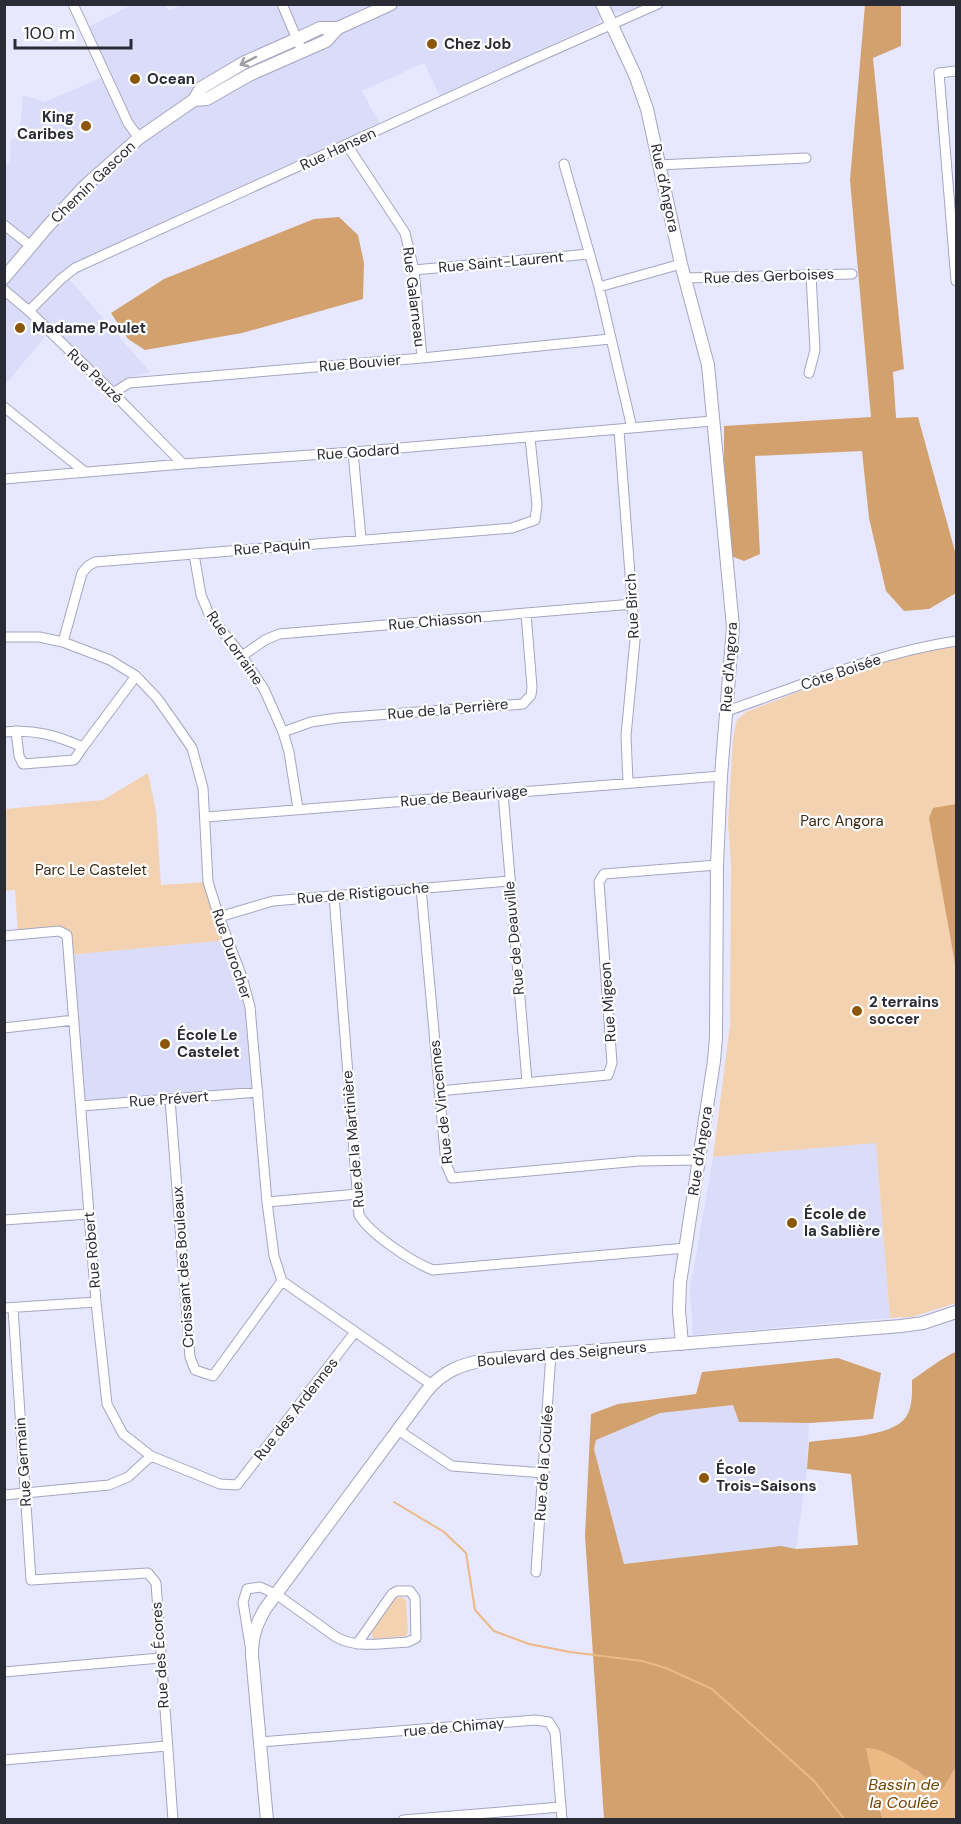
<svg xmlns="http://www.w3.org/2000/svg" width="961" height="1824" viewBox="0 0 961 1824" font-family="'DM Sans',sans-serif">
  <style>
    .built { fill: #dbdcf9 }
    .green { fill: #f3d2b1 }
    .forest { fill: #d2a16d }
    .water { fill: #ecb985 }
    .lines { fill: none; stroke-linecap: round; stroke-linejoin: round }
    .stream { stroke: #ecb985; stroke-width: 2 }
    .street-casing { stroke: #a5a5c0; stroke-width: 11 }
    .secondary-casing { stroke: #a5a5c0; stroke-width: 14 }
    .street { stroke: #fff; stroke-width: 9 }
    .secondary { stroke: #fff; stroke-width: 12 }
    .oneway { stroke: #9fa0a4 }
    .poi-dot { fill: #8d570a; stroke: #fff; stroke-width: 2 }
    .labels { text-anchor: middle; stroke-width: 4.5; stroke-linejoin: round; paint-order: stroke }
    .poi-label { font-size: 15px; font-weight: bold; fill: #2a2b35; stroke: #fff; text-anchor: start }
    .street-label { font-size: 15px; fill: #2a2b35; stroke: #fff }
    .park-label { font-size: 15px; fill: #3f2912; stroke: #fff }
    .water-label { font-size: 16px; font-style: italic; fill: #724400; stroke: #fff }
  </style>
  <rect width="100%" height="100%" fill="#e7e8ff"/>
  <path class="built" d="M 133,4 L 165,5 L 169,11 L 183,4 L 642,5 L 624,13 L 617,11 L 600,17 L 598,23 L 440,96 L 424,63 L 362,91 L 381,126 L 82,271 L 69,279 L 150,372 L 127,378 L 111,387 L 53,327 L 5,385 L 5,164 L 10,163 L 11,140 L 24,134 L 20,126 L 23,95 L 45,102 L 108,75 L 84,29 Z
    M 228,940 L 242,977 L 258,1092 L 81,1106 L 69,955 Z
    M 876,1142 L 890,1318 L 693,1335 L 690,1289 L 713,1157 Z
    M 734,1405 L 740,1422 L 809,1423 L 807,1469 L 796,1549 L 624,1564 L 594,1449 L 596,1440 L 659,1413 Z"/>
  <path class="green" d="M 956,644 L 956,1303 L 912,1317 L 890,1318 L 876,1143 L 713,1157 L 730,1025 L 731,864 L 728,823 L 733,738 L 737,720 L 746,712 L 887,658 Z
    M 148,773 L 156,811 L 161,885 L 208,882 L 228,940 L 69,955 L 67,936 L 18,934 L 15,890 L 5,891 L 5,809 L 103,800 Z
    M 402,1597 L 406,1600 L 408,1631 L 406,1636 L 373,1639 L 371,1630 L 396,1598 Z"/>
  <path class="forest" d="M 865,5 L 901,5 L 901,46 L 873,58 L 904,369 L 893,372 L 896,418 L 918,417 L 956,555 L 956,593 L 929,609 L 904,611 L 886,591 L 869,518 L 862,451 L 755,456 L 760,554 L 744,561 L 731,556 L 724,460 L 724,426 L 871,417 L 850,180 Z
    M 339,217 L 358,235 L 364,263 L 363,299 L 242,333 L 145,350 L 128,339 L 111,313 L 164,279 L 314,219 Z
    M 956,804 L 956,969 L 929,818 L 933,808 Z
    M 956,1352 L 956,1767 L 942,1791 L 916,1770 L 876,1799 L 883,1819 L 604,1819 L 585,1536 L 591,1414 L 618,1404 L 696,1394 L 702,1372 L 838,1358 L 881,1373 L 873,1419 L 809,1423 L 739,1422 L 733,1405 L 660,1413 L 596,1440 L 594,1449 L 624,1564 L 781,1546 L 796,1549 L 858,1545 L 851,1474 L 807,1469 L 809,1442 C 833,1438 892,1438 906,1417 C 913,1406 912,1392 912,1380 C 923,1373 946,1355 956,1352 Z"/>
  <path class="water" d="M 866,1748 C 890,1748 923,1776 942,1790 L 956,1767 L 956,1819 L 883,1819 L 876,1799 Z"/>
  <g class="lines">
    <path class="stream" d="M 394,1502 L 444,1532 L 466,1553 L 475,1610 L 494,1631 L 529,1644 L 570,1652 L 642,1661 L 666,1668 L 712,1689 L 814,1781 L 845,1820"/>
    <defs>
      <path id="street" d="M 73,4 L 128,123 L 139,138
        M 282,4 L 302,51
        M 956,71 L 939,73 L 956,281
        M 347,145 L 405,233 L 414,270 L 422,358
        M 564,164 L 599,287 L 632,428
        M 658,165 L 806,158
        M 4,225 L 31,246
        M 414,270 L 589,254
        M 685,278 L 852,274
        M 599,287 L 681,264
        M 4,290 L 29,311 L 113,393 L 183,464
        M 29,311 L 61,279 L 75,268 L 527,62 L 658,4
        M 809,373 L 815,350 L 811,275
        M 113,393 L 129,383 L 141,382 L 422,358 L 610,339
        M 4,407 L 85,472
        M 619,430 L 635,640 L 626,736 L 628,782
        M 353,452 L 361,539
        M 4,479 L 183,464 L 353,452 L 712,421
        M 194,554 L 201,595 L 209,614 L 242,656 L 264,689 L 283,732 L 289,752 L 298,809
        M 4,637 L 39,637 L 63,642 L 110,660 L 136,676 L 157,698 L 174,722 L 192,748 L 203,788 L 208,882 L 219,917 L 242,977 L 250,1007 L 267,1202 L 274,1256 L 282,1281 L 432,1385
        M 63,642 L 82,573 L 88,566 L 95,562 L 512,528 L 535,520 L 537,505 L 530,438
        M 242,656 L 265,640 L 279,634 L 633,604
        M 727,711 C 802,685 877,653 956,641
        M 16,731 L 19,756 L 23,764 L 74,760 L 83,747
        M 4,732 C 35,729 55,735 83,747 L 136,676
        M 283,732 L 311,722 L 337,718 L 523,704 L 531,695 L 532,687 L 526,614
        M 503,793 L 527,1082
        M 206,817 L 721,776
        M 421,888 L 446,1164 L 452,1178 L 639,1161 L 698,1160
        M 334,896 L 359,1215 C 370,1234 412,1262 433,1270 L 686,1248
        M 219,917 L 273,901 L 509,881
        M 4,936 L 59,931 L 67,935 L 96,1302 L 107,1404 L 123,1434 L 151,1456 L 220,1484 L 237,1485 L 355,1332
        M 4,1028 L 74,1020
        M 439,1091 L 608,1075 L 612,1063 L 599,882 L 604,874 L 717,865
        M 170,1099 L 190,1357 L 195,1370 L 213,1376 L 282,1281
        M 81,1106 L 258,1092
        M 267,1202 L 358,1194
        M 4,1220 L 88,1214
        M 4,1308 L 96,1302
        M 13,1308 L 31,1580 L 148,1573 L 156,1583 L 173,1820
        M 398,1430 L 452,1466 L 544,1473
        M 4,1495 L 109,1485 L 128,1477 L 151,1456
        M 536,1572 L 551,1353
        M 250,1645 L 243,1602 L 247,1589 L 260,1587 L 276,1594 L 336,1637 C 357,1649 385,1643 408,1642 L 416,1638 L 415,1598 L 410,1591 L 397,1591 L 392,1594 L 357,1644
        M 4,1672 L 160,1658
        M 260,1742 L 535,1720 L 549,1722 L 555,1732 L 562,1820
        M 4,1760 L 167,1746
        M 403,1820 L 561,1807"/>
      <path id="secondary" d="M 602,4 L 635,75 L 647,109 L 681,264 L 708,365 L 733,627 L 721,776 L 717,865 L 716,1037 L 714,1061 L 680,1283 L 679,1311 L 682,1344
        M 194,100 L 207,99 L 249,75 L 326,41 L 338,28
        M 4,278 L 47,227 L 85,186 L 139,138 L 194,100 L 201,88 L 245,62 L 297,39 L 320,28 L 338,28 L 391,4
        M 267,1820 L 252,1655 C 252,1636 256,1625 265,1609 L 426,1392 C 443,1370 463,1364 489,1359 L 901,1326 L 923,1323 L 956,1312"/>
    </defs>
    <use href="#street" class="street-casing"/>
    <use href="#secondary" class="secondary-casing"/>
    <use href="#street" class="street"/>
    <use href="#secondary" class="secondary"/>
  </g>
  <defs><path id="oneway-shaft" d="M-6 0H5M1.5-3L5.5 0L1.5 3" fill="none" stroke-width="1.6" stroke-linecap="round" stroke-linejoin="round" transform="scale(1.5)"/></defs>
  <use class="oneway" href="#oneway-shaft" transform="translate(248 61) rotate(153)"/>
  <g class="poi-dot">
    <circle cx="432" cy="44" r="6"/>
    <circle cx="135" cy="79" r="6"/>
    <circle cx="86" cy="126" r="6"/>
    <circle cx="20" cy="328" r="6"/>
    <circle cx="857" cy="1011" r="6"/>
    <circle cx="165" cy="1044" r="6"/>
    <circle cx="792" cy="1223" r="6"/>
    <circle cx="704" cy="1478" r="6"/>
  </g>
  <g class="labels">
    <g class="poi-label">
      <text x="444" y="49">Chez Job</text>
      <text x="147" y="84">Ocean</text>
      <text x="74" y="122" text-anchor="end">King<tspan x="74" dy="17">Caribes</tspan></text>
      <text x="32" y="333">Madame Poulet</text>
      <text x="869" y="1007">2 terrains<tspan x="869" dy="17">soccer</tspan></text>
      <text x="177" y="1040">École Le<tspan x="177" dy="17">Castelet</tspan></text>
      <text x="804" y="1219">École de<tspan x="804" dy="17">la Sablière</tspan></text>
      <text x="716" y="1474">École<tspan x="716" dy="17">Trois-Saisons</tspan></text>
    </g>
    <g class="street-label">
      <text transform="translate(338 149) rotate(-25)" y="5">Rue Hansen</text>
      <text transform="translate(93 182) rotate(-44)" y="5">Chemin Gascon</text>
      <text transform="translate(665 188) rotate(78)" y="5">Rue d'Angora</text>
      <text transform="translate(501 262) rotate(-5)" y="5">Rue Saint-Laurent</text>
      <text transform="translate(769 276) rotate(-2)" y="5">Rue des Gerboises</text>
      <text transform="translate(414 297) rotate(83)" y="5">Rue Galarneau</text>
      <text transform="translate(360 363) rotate(-5)" y="5">Rue Bouvier</text>
      <text transform="translate(95 376) rotate(44)" y="5">Rue Pauzé</text>
      <text transform="translate(358 452) rotate(-4)" y="5">Rue Godard</text>
      <text transform="translate(272 547) rotate(-5)" y="5">Rue Paquin</text>
      <text transform="translate(632 606) rotate(-93)" y="5">Rue Birch</text>
      <text transform="translate(435 621) rotate(-5)" y="5">Rue Chiasson</text>
      <text transform="translate(235 648) rotate(55)" y="5">Rue Lorraine</text>
      <text transform="translate(729 667) rotate(-86)" y="5">Rue d'Angora</text>
      <text transform="translate(841 672) rotate(-19)" y="5">Côte Boisée</text>
      <text transform="translate(448 709) rotate(-5)" y="5">Rue de la Perrière</text>
      <text transform="translate(464 796) rotate(-5)" y="5">Rue de Beaurivage</text>
      <text transform="translate(363 893) rotate(-5)" y="5">Rue de Ristigouche</text>
      <text transform="translate(514 938) rotate(-95)" y="5">Rue de Deauville</text>
      <text transform="translate(232 954) rotate(71)" y="5">Rue Durocher</text>
      <text transform="translate(608 1002) rotate(-94)" y="5">Rue Migeon</text>
      <text transform="translate(169 1099) rotate(-4)" y="5">Rue Prévert</text>
      <text transform="translate(441 1102) rotate(-96)" y="5">Rue de Vincennes</text>
      <text transform="translate(353 1139) rotate(-95)" y="5">Rue de la Martinière</text>
      <text transform="translate(700 1151) rotate(-81)" y="5">Rue d'Angora</text>
      <text transform="translate(92 1250) rotate(-95)" y="5">Rue Robert</text>
      <text transform="translate(183 1267) rotate(-94)" y="5">Croissant des Bouleaux</text>
      <text transform="translate(562 1354) rotate(-5)" y="5">Boulevard des Seigneurs</text>
      <text transform="translate(296 1409) rotate(-52)" y="5">Rue des Ardennes</text>
      <text transform="translate(23 1462) rotate(-94)" y="5">Rue Germain</text>
      <text transform="translate(544 1463) rotate(-86)" y="5">Rue de la Coulée</text>
      <text transform="translate(160 1655) rotate(-94)" y="5">Rue des Écores</text>
      <text transform="translate(454 1727) rotate(-5)" y="5">rue de Chimay</text>
    </g>
    <g class="park-label">
      <text x="842" y="826">Parc Angora</text>
      <text x="91" y="875">Parc Le Castelet</text>
    </g>
    <g class="water-label">
      <text x="904" y="1790">Bassin de<tspan x="904" dy="18">la Coulée</tspan></text>
    </g>
  </g>
  <rect width="961" height="1824" fill="none" stroke="#2a2b35" stroke-width="12"/>
  <path d="M15 39v9h116v-9" fill="none" stroke="#2a2b35" stroke-width="3"/>
  <text x="24" y="39" font-size="18" fill="#2a2b35" stroke="#ffffff" stroke-width="4.5" paint-order="stroke">100 m</text>
</svg>
